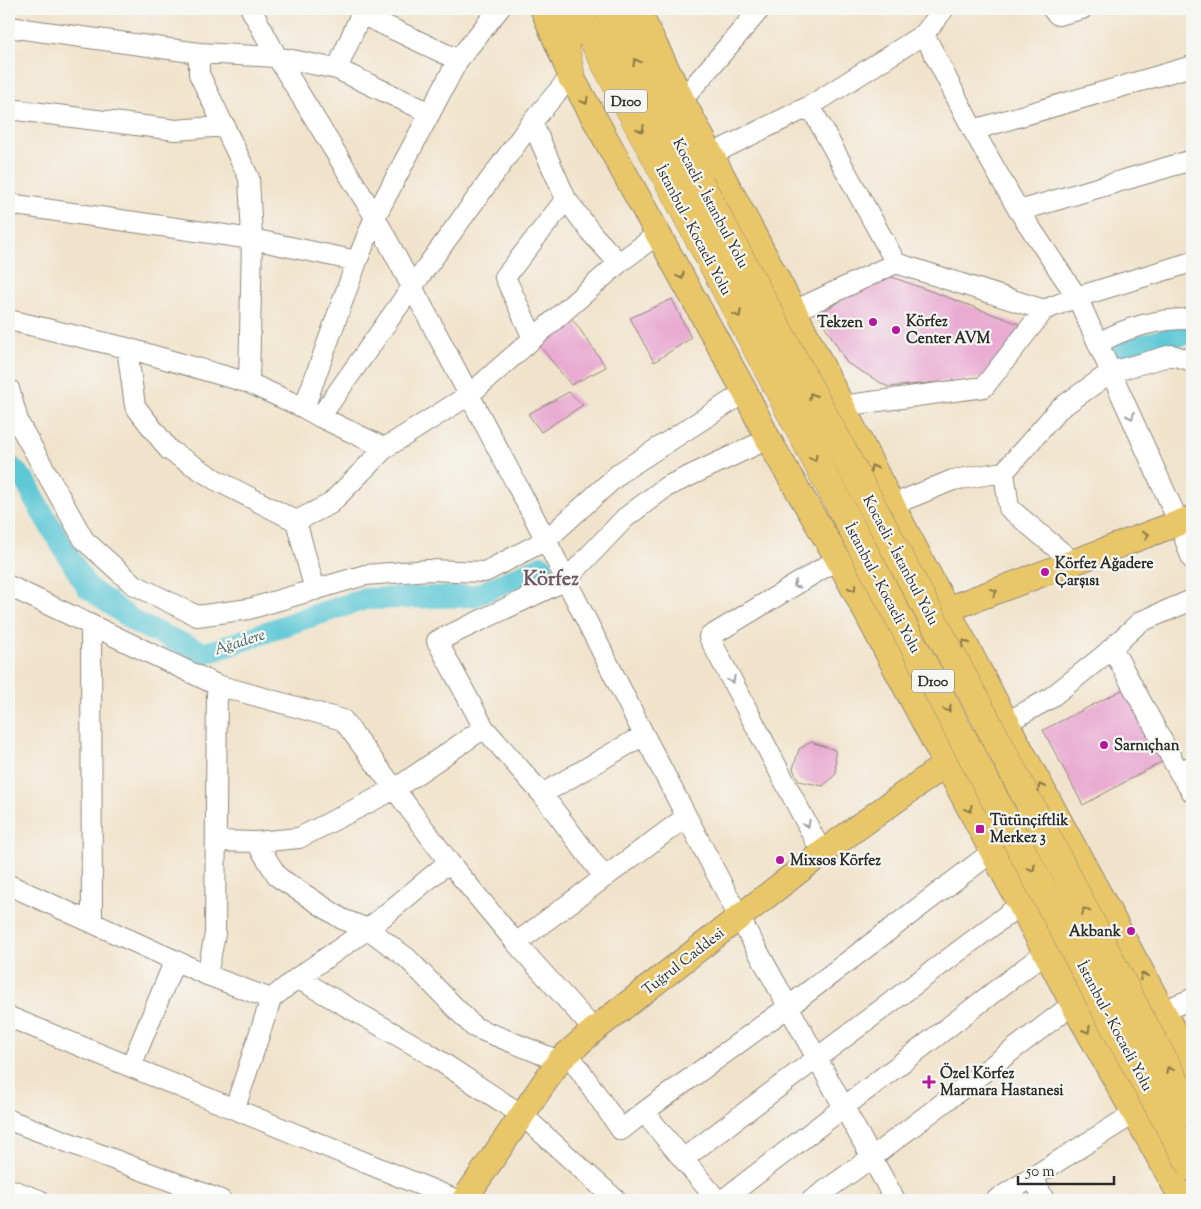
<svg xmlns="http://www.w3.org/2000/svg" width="1201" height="1209" viewBox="0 0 1201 1209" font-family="'Sorts Mill Goudy',serif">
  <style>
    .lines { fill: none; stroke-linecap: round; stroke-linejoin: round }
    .river { stroke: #5dc8d6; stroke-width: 22 }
    .building { fill: #e9abd2 }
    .minor-casing { stroke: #8e877b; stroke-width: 22 }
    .major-casing { stroke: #8e877b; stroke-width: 27 }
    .highway-casing { stroke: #8e877b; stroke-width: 29 }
    .minor { stroke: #fff; stroke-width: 20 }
    .major { stroke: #e9c769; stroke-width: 25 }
    .highway { stroke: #e9c769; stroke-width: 28 }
    .highway-bridge-casing { stroke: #8e877b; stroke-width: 29; stroke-linecap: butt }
    .highway-bridge { stroke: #e9c769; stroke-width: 28 }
    .oneway { stroke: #8a794a }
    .oneway2 { stroke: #a0a0a0 }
    .poi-dot { fill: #b5179e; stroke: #f6f6f2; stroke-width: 2 }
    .labels { text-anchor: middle; stroke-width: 4.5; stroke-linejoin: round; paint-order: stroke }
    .shield { fill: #f6f6f2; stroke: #686867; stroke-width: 1 }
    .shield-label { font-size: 14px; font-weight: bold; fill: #2b2b2b }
    .street-label { font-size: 15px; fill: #2b2b2b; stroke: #f6f6f2 }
    .poi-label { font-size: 15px; font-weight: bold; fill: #2b2b2b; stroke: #f6f6f2; text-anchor: start }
    .water-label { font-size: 16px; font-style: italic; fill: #3a5a5e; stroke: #f6f6f2 }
    .district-label { font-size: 20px; font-weight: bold; fill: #6e5865; stroke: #f6f6f2 }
  </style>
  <rect width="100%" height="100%" fill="#f6f6f2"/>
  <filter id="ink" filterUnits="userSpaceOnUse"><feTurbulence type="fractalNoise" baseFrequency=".02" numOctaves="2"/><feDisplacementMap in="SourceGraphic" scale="10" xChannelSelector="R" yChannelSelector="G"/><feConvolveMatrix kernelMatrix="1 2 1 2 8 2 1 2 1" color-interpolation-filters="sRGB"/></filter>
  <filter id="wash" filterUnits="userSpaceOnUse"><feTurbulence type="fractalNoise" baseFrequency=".0096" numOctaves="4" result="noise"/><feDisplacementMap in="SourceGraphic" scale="20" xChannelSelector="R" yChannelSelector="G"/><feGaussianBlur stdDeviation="1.12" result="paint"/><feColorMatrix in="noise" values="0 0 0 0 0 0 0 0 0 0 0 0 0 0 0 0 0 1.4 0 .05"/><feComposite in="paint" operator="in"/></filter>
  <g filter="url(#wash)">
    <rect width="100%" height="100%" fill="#f1e3cb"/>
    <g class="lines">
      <path class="river" d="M 1115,352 L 1192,332
        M 9,465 L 26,482 L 40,509 L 87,587 L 138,624 L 204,653 L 216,650 L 303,619 L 365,599 L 474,596 L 542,566"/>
    </g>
    <g id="blocks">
      <path class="building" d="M 886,275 L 947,297 L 1024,326 L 983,378 L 888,387 L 847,363 L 818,314 Z
        M 672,299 L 691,338 L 654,362 L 630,318 Z
        M 571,317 L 606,367 L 571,385 L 539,345 L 547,336 L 563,327 Z
        M 569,392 L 583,405 L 541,432 L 528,414 Z
        M 1128,687 L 1165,760 L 1083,805 L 1043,730 Z
        M 811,742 L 835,750 L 836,774 L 823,786 L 799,781 L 793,769 L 799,749 Z"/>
    </g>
  </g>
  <g filter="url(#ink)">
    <use href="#blocks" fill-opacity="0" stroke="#8e877b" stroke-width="1"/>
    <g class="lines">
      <defs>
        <path id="minor" d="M 251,9 L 277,57 L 375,217 L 546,540 L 644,735 L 739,917 L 895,1200
          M 1052,9 L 1058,15 L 1082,9
          M 9,27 L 199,53 L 277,57 L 337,69 L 430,113
          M 924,34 L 973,130 L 1019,211 L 1077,297 L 1179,523 L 1192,559
          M 199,53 L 199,74 L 249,178 L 252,239 L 249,383
          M 337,69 L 361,14 L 458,60
          M 682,100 L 760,9
          M 810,106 L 896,263
          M 9,109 L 176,130 L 225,126
          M 532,122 L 566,199 L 593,235 L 619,263
          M 973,130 L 1192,66
          M 712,154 L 810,106 L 924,34 L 944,9
          M 9,204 L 252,239 L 357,261
          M 1019,211 L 1192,160
          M 794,311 L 896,263 L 1044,310 L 1077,297 L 1192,262
          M 9,320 L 127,348 L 249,383 L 304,408 L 320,417 L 385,448 L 469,395 L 619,263 L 658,234
          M 533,338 L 505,277 L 566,199
          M 1099,343 C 1126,327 1161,318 1192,319
          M 127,348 L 135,406 L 169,450 L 216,480 L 296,521 L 330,504 L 385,448
          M 9,389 L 19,424 L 84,540 L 133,584 L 197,616 L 249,609 L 365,575 L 429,570 L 485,572 L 546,540 L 621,472 L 745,392
          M 841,406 L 984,387 L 1044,310
          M 304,408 L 357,261 L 375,217 L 458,60 L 499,9
          M 320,417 L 412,287 L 532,122 L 571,76
          M 892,505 L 953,480 L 1004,472
          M 296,521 L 315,590
          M 1073,562 L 1009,508 L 1004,472 L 1059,409 L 1111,372 L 1172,355 L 1192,361
          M 9,586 L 217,685 L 343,720 L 449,862 L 516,943 L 594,1030
          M 91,625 L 92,923
          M 1112,648 L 1179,772
          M 1007,722 L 1049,699 L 1103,656 L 1140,622 L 1192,600
          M 644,735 L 542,794 L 484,728 L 437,641 L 566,580 L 625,518 L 666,487 L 768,439
          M 1192,766 L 1179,772 L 1192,792
          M 542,794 L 604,877
          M 216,841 L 256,842 L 299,838 L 395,789 L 484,728
          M 256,842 L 278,877 L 342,919 L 368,929 L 407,958 L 474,1027 L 559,1061
          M 822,853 L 709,637 L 838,559
          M 9,885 L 207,975 L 271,999
          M 516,943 L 686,817
          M 207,975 L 215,934 L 217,685
          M 297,978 L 423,1050 L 522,1115 L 616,1200
          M 1162,1011 L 1192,999
          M 9,1017 L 457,1200
          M 568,1053 L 621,1130 L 644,1112
          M 131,1066 L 175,960
          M 235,1108 L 271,999 L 297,978 L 368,929 L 449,862
          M 9,1120 L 221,1200
          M 683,1159 L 1020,905
          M 1033,1177 L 1044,1200
          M 9,1189 L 39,1200
          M 717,1200 L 644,1112 L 788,1007 L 992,852
          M 723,1200 L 1046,952
          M 812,1200 L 871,1158 L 1073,1004
          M 996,1200 L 1135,1113"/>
        <path id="major" d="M 543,9 L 571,76 L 745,392 L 768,439 L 838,559 L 1073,1004 L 1183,1200
          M 637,9 L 682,100 L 794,311 L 892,505 L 1016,741 L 1192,1065
          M 948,609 L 1192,518
          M 464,1200 L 559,1061 L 594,1030 L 822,853 L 946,764 L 1007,722"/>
        <path id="highway" d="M 557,9 L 571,76
          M 576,9 L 675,193
          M 608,9 L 700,183"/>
      </defs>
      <use href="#minor" class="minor-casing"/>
      <use href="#major" class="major-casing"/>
      <use href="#highway" class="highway-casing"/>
      <use href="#minor" class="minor"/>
      <use href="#major" class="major"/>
      <use href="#highway" class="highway"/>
      <defs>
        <path id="highway-bridge" d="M 700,183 L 991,729 L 1144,1025 L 1192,1112
          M 675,193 L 1118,1033 L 1192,1167"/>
      </defs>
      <use href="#highway-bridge" class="highway-bridge-casing"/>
      <use href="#highway-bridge" class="highway-bridge"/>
    </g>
    <defs><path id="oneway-chevron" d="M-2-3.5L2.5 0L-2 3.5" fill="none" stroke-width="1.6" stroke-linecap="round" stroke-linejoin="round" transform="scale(1.25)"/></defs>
    <g class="oneway">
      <use href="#oneway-chevron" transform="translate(636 62) rotate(-118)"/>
      <use href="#oneway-chevron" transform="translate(585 101) rotate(61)"/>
      <use href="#oneway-chevron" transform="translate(641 129) rotate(62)"/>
      <use href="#oneway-chevron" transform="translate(681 276) rotate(61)"/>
      <use href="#oneway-chevron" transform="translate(738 314) rotate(62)"/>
      <use href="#oneway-chevron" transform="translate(812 396) rotate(-118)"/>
      <use href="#oneway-chevron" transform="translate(814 458) rotate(62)"/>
      <use href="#oneway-chevron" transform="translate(873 468) rotate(-117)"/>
      <use href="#oneway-chevron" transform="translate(1146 535) rotate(-20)"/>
      <use href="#oneway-chevron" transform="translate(853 588) rotate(62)"/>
      <use href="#oneway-chevron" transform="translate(994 592) rotate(-21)"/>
      <use href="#oneway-chevron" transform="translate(965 643) rotate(-117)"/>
      <use href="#oneway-chevron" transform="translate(948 709) rotate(62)"/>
      <use href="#oneway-chevron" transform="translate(1041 787) rotate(-118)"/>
      <use href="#oneway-chevron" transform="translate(969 809) rotate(62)"/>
      <use href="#oneway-chevron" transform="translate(1032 868) rotate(62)"/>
      <use href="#oneway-chevron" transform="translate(1085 911) rotate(-117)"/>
      <use href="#oneway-chevron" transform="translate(1143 976) rotate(-118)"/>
      <use href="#oneway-chevron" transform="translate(1087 1030) rotate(60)"/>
      <use href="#oneway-chevron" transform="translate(1169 1070) rotate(-119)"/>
    </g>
    <g class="oneway2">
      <use href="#oneway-chevron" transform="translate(1131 416) rotate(66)"/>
      <use href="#oneway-chevron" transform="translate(796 585) rotate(149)"/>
      <use href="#oneway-chevron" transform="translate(732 680) rotate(62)"/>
      <use href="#oneway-chevron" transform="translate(807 824) rotate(62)"/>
    </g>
  </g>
  <g class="poi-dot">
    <circle cx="873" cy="322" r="5"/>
    <circle cx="896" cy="330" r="5"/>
    <circle cx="1045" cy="572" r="5"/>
    <circle cx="1104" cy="745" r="5"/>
    <rect x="975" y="824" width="10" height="10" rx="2.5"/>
    <circle cx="780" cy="860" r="5"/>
    <circle cx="1131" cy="931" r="5"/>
    <path d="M926.5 1074.5h5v5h5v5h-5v5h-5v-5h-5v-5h5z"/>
  </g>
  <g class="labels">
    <g class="shield">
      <rect x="605" y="89.5" width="42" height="23" rx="4"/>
      <rect x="912" y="669.5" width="42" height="23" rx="4"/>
    </g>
    <g class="shield-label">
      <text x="626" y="106">D100</text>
      <text x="933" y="686">D100</text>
    </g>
    <g class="street-label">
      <text transform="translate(711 203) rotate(62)" y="5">Kocaeli - İstanbul Yolu</text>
      <text transform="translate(694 230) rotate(62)" y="5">İstanbul - Kocaeli Yolu</text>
      <text transform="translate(901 560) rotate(62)" y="5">Kocaeli - İstanbul Yolu</text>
      <text transform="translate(883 588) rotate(62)" y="5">İstanbul - Kocaeli Yolu</text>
      <text transform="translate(683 961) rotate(-38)" y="5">Tuğrul Caddesi</text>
      <text transform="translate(1115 1026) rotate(62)" y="5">İstanbul - Kocaeli Yolu</text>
    </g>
    <g class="poi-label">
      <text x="906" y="326">Körfez<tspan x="906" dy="17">Center AVM</tspan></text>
      <text x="863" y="327" text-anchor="end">Tekzen</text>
      <text x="1055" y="568">Körfez Ağadere<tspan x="1055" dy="17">Çarşısı</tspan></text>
      <text x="1114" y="750">Sarnıçhan</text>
      <text x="990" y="825">Tütünçiftlik<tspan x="990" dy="17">Merkez 3</tspan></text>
      <text x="790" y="865">Mixsos Körfez</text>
      <text x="1121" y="936" text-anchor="end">Akbank</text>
      <text x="940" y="1078">Özel Körfez<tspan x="940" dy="17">Marmara Hastanesi</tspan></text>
    </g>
    <g class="water-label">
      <text transform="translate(239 641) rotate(-18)" y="6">Ağadere</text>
    </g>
    <g class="district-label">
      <text x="551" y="585">Körfez</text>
    </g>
  </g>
  <rect width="1201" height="1209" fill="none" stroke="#f6f6f2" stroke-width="30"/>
  <path d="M1018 1176v8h96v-8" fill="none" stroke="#2b2b2b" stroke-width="2.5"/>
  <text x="1026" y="1176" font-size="15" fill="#2b2b2b" stroke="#f6f6f2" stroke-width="4" paint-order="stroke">50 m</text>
</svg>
